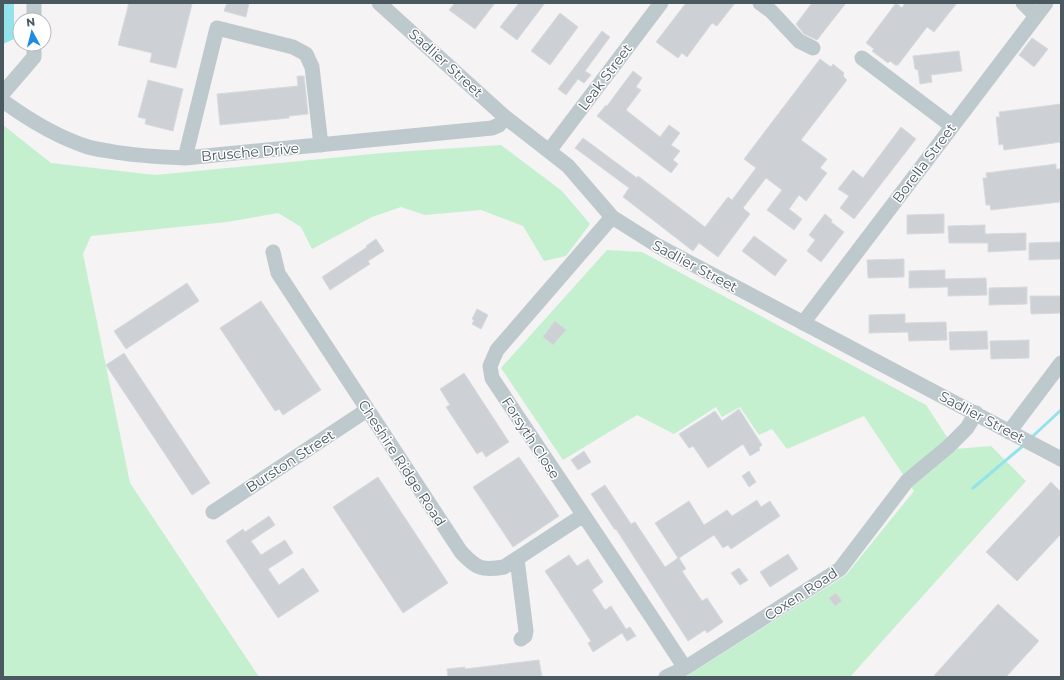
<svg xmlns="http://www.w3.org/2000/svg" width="1064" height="680" viewBox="0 0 1064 680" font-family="Montserrat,sans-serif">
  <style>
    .green { fill: #c4f0d0 }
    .water { fill: #92e3eb }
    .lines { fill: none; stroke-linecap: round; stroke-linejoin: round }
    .stream { stroke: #92e3eb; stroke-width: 3 }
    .building { fill: #cdd0d5; stroke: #d7dade }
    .minor { stroke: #bec9ce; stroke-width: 15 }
    .labels { text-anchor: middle; stroke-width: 3; stroke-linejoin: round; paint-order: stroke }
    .street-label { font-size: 14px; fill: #4a5860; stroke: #fff }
  </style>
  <rect width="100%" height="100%" fill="#f5f3f3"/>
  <path class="green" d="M 3,125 L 51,163 L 155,175 L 382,153 L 501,145 L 562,191 L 590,224 L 566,256 L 544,261 L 523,226 L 481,210 L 425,215 L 401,207 L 372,217 L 312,249 L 301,227 L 278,213 L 227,222 L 91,236 L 83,254 L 130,483 L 259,677 L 3,677 Z
    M 607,250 L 642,252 L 926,405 L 955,449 L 991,446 L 1026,481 L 850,677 L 685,677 L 846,575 L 914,491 L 864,416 L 787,449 L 772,429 L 759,435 L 740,407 L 722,417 L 716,407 L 674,434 L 637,415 L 563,460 L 501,368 Z"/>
  <path class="water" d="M 3,3 L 14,3 L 14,39 L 3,44 Z"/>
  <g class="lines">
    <path class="stream" d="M 1033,436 L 1061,410
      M 973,488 L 1024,445"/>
  </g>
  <path class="building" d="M 129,3 L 187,3 L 192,4 L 176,68 L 150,62 L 152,53 L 118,45 Z
    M 227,3 L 249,3 L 246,17 L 224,11 Z
    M 455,3 L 495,3 L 475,29 L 449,10 Z
    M 519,3 L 545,3 L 517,40 L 500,27 Z
    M 686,3 L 735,3 L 717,26 L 712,23 L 687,57 L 682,53 L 678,58 L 656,42 Z
    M 812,3 L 846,3 L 817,40 L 804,34 L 796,24 Z
    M 896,3 L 902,8 L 905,3 L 957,3 L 934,32 L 927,27 L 898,65 L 895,65 L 890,61 L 888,63 L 872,51 L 874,49 L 866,43 Z
    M 560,13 L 578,27 L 550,65 L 531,51 Z
    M 602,31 L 610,37 L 585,71 L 591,75 L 584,83 L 578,79 L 566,95 L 558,89 Z
    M 1032,38 L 1048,49 L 1034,67 L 1019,55 Z
    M 959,51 L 962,71 L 931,75 L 932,82 L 920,84 L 918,70 L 915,69 L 913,56 Z
    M 820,59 L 831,67 L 833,64 L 844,73 L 843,76 L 847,80 L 801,140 L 827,159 L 820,168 L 827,173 L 806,201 L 799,195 L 789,209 L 802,219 L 794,230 L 767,210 L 782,190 L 766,178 L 743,208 L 750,214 L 718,257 L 699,243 L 693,251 L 623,197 L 629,188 L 575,148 L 583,138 L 637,178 L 638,176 L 705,227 L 728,197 L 732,200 L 756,168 L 744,159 Z
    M 633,71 L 642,78 L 636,87 L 641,90 L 626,110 L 660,137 L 669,125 L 680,133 L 671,145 L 680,151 L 673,160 L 678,164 L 671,173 L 597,116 L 606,105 L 607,106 Z
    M 297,76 L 304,76 L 308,114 L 289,116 L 289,118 L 220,125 L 217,94 L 298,86 Z
    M 148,80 L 183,89 L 173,131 L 145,124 L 146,119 L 138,117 Z
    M 1061,104 L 1061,142 L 1004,150 L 1003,144 L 999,145 L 996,117 L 1000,117 L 999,112 Z
    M 901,127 L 916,139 L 854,219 L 840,208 L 849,196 L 838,189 L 853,170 L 863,178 Z
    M 1056,164 L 1056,169 L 1061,169 L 1060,202 L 991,210 L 990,205 L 986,205 L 983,178 L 987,178 L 986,173 Z
    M 825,214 L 832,220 L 831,222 L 844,232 L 821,262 L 807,251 L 815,240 L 809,235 Z
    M 944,214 L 944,233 L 907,234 L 907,215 Z
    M 985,225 L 985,234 L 1026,233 L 1026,250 L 988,252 L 988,243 L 949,243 L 948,226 Z
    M 754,236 L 787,260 L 775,276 L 742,251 Z
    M 376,239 L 384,251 L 368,261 L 370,264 L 330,290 L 322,277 L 367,247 L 366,246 Z
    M 1061,242 L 1061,259 L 1029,260 L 1029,243 Z
    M 904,259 L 904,277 L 868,278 L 867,260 Z
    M 945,270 L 945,279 L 986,278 L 987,295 L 948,296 L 948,287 L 909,288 L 909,271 Z
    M 187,283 L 199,301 L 126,349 L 114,331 Z
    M 1027,287 L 1027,304 L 989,305 L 989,288 Z
    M 1030,296 L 1061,296 L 1061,313 L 1031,314 Z
    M 261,301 L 321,390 L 283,415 L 279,409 L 275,411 L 220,328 Z
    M 477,309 L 488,315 L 481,329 L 472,324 L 474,320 L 472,319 Z
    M 905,314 L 905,323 L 946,322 L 947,340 L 909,341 L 908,332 L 869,333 L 869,315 Z
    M 555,321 L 566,330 L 553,345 L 543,337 Z
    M 987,331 L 988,349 L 950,350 L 949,332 Z
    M 1029,340 L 1029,358 L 991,359 L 990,341 Z
    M 124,353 L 210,483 L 192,495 L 106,365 Z
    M 464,373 L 509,442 L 486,457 L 482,451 L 477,454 L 446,407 L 450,405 L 440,389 Z
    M 739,409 L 762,445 L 759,448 L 760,450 L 750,456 L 743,444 L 708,468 L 693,446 L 689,448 L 679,434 L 715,411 L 722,421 Z
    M 584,451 L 591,462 L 578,470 L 571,460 Z
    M 519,457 L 559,516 L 513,547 L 473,487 Z
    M 749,471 L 756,482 L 749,487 L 742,476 Z
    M 378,477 L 448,583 L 403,613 L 333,507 Z
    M 1051,482 L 1061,492 L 1061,534 L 1017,581 L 986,552 Z
    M 605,485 L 631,524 L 635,522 L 665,567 L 678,558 L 655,523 L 689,501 L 704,525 L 727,510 L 732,516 L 757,500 L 761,507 L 770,501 L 780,516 L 731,549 L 728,545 L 723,548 L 714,535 L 679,558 L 686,569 L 682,571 L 702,601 L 707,598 L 723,622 L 707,633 L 705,630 L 688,641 L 616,529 L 615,530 L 591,494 Z
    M 269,516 L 275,525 L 251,541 L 261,555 L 285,540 L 293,553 L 268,569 L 279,585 L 303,568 L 319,591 L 278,618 L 226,541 L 243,529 L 245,532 Z
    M 788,554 L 798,569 L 770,587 L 760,572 Z
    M 569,555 L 577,566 L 588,559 L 603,582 L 592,590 L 605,610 L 611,606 L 626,629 L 630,627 L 636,636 L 627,641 L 622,633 L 593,652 L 588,643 L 591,641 L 545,571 Z
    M 739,568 L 748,580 L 740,585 L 731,573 Z
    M 836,593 L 842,601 L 835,606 L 829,598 Z
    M 998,604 L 1039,641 L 1006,677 L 933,677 Z
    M 539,660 L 542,677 L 448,677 L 447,669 L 465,667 L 465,669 Z"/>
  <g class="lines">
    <path class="minor" d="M 34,3 L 34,20
      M 379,3 L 505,117 L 568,166 L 612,217 L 658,246 L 1061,459
      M 760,3 L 771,11 L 799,41 L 813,48
      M 1023,3 L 1036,16
      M 862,58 L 952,126
      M 3,93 L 34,57 L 34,44
      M 3,101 C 29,120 57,137 88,147 C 95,149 103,150 109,151 C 135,156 160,157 185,158 L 492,128 L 499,125 L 505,117
      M 549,151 L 661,3
      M 185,158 L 217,28 L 293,47 L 306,54 L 312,67 L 321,145
      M 612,217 L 497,350 L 490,366 L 492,378 C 556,475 622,571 685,668
      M 273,252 L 278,273 L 461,552 C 476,568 481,571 504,567 L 582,516
      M 803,323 L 1046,3
      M 1009,432 L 1061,363
      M 213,512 L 367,410
      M 517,559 L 526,631 L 525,636 L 521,639
      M 666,677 L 685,668 L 840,569 L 907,481 L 949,446 L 967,428 L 976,413"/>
  </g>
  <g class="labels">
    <g class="street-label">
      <text transform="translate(446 63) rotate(42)" y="5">Sadlier Street</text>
      <text transform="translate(605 77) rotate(-53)" y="5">Leak Street</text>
      <text transform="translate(250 152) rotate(-5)" y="5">Brusche Drive</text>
      <text transform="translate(924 163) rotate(-53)" y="5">Borella Street</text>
      <text transform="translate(695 266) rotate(28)" y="5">Sadlier Street</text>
      <text transform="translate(982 417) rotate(28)" y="5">Sadlier Street</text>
      <text transform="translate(531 438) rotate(57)" y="5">Forsyth Close</text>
      <text transform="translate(290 461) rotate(-33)" y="5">Burston Street</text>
      <text transform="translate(402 463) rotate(57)" y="5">Cheshire Ridge Road</text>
      <text transform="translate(801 594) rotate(-33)" y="5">Coxen Road</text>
    </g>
  </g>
  <rect width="1064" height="680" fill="none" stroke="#4a5860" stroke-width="8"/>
  <g transform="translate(32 32) rotate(353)"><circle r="19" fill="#ffffff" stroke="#b7bcbf"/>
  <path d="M0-3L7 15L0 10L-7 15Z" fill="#1f8ce2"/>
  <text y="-6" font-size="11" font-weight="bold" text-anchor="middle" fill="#4a5860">N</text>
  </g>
</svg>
